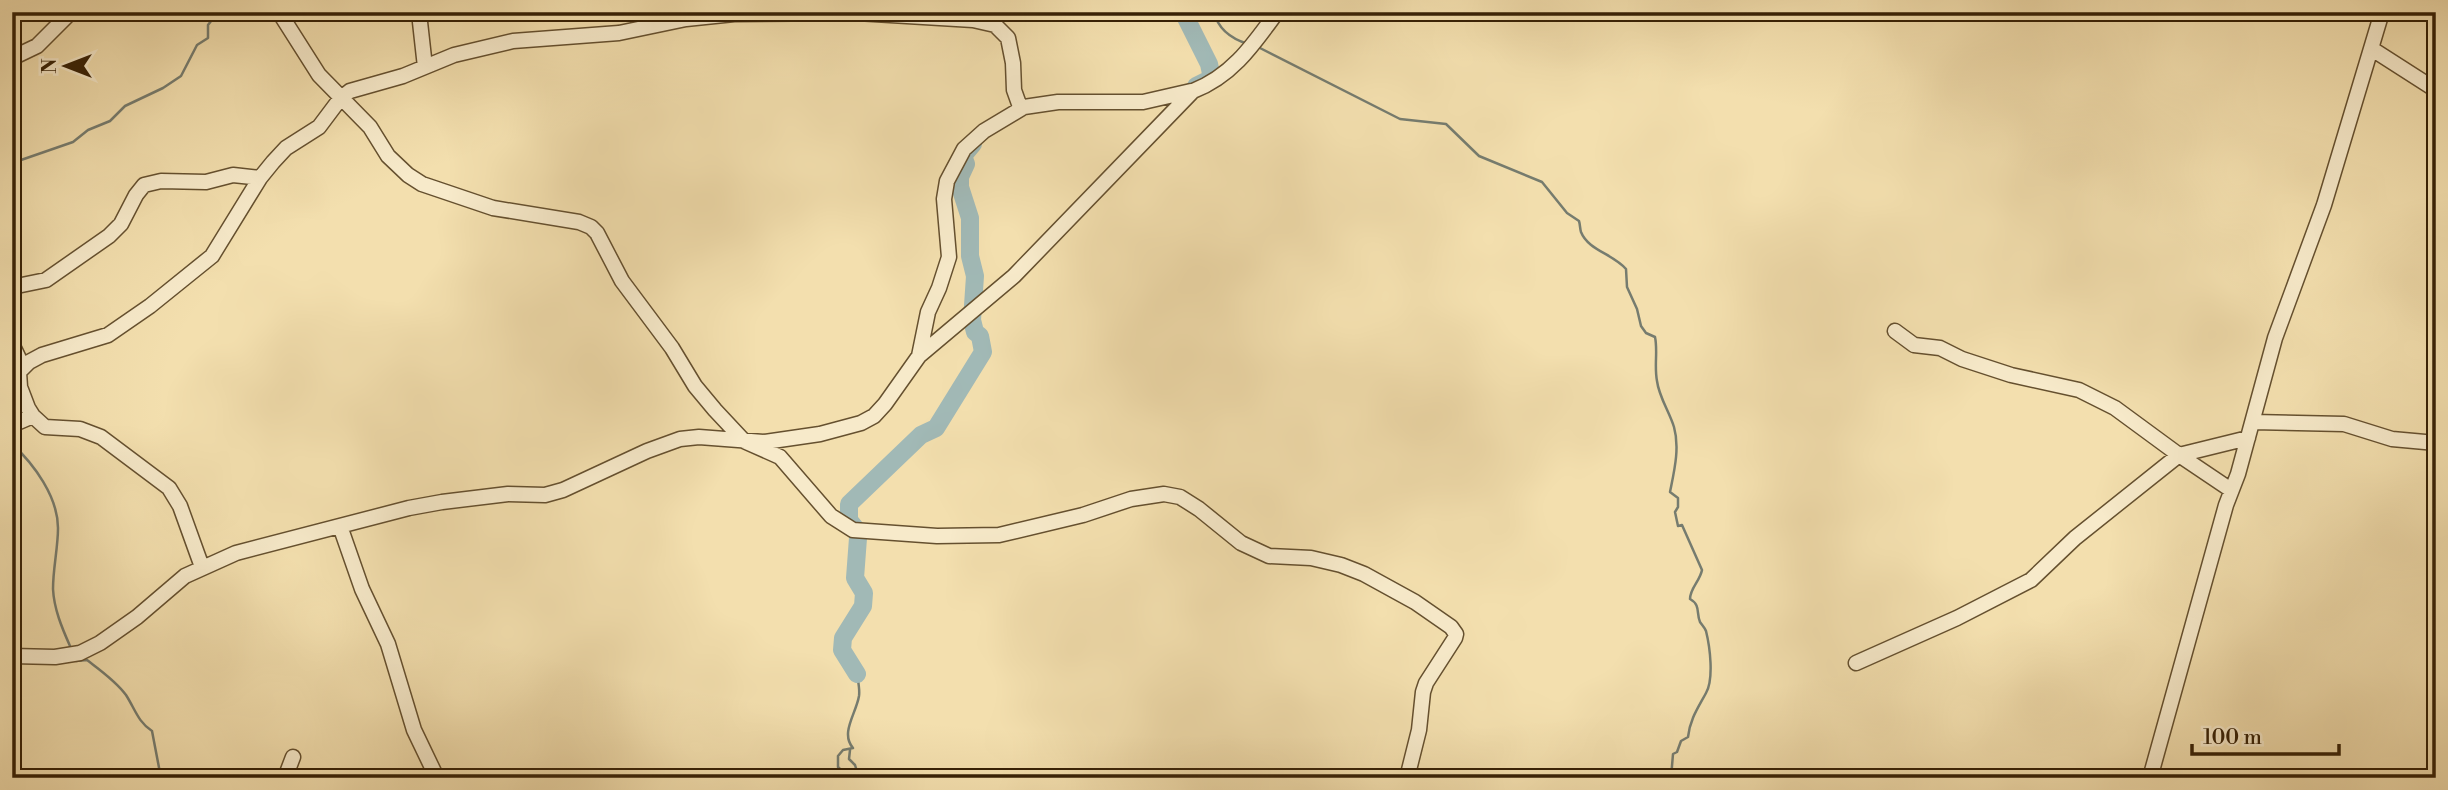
<svg xmlns="http://www.w3.org/2000/svg" width="2448" height="790" viewBox="0 0 2448 790" font-family="'Libre Bodoni',serif">
  <style>
    .lines { fill: none; stroke-linecap: round; stroke-linejoin: round }
    .stream { stroke: #767c6f; stroke-width: 2.5 }
    .river { stroke: #a1b9b6; stroke-width: 18 }
    .minor-casing { stroke: #65502f; stroke-width: 17 }
    .minor { stroke: #f7eaca; stroke-width: 14 }
  </style>
  <rect width="100%" height="100%" fill="#f3dfae"/>
  <filter id="stains"><feTurbulence type="fractalNoise" baseFrequency=".00286" numOctaves="4"/><feColorMatrix values="0 0 0 0 .2 0 0 0 0 .09 0 0 0 0 .02 0 0 0 .5 -.17"/></filter>
  <radialGradient id="worn" r=".72"><stop offset=".6" stop-color="#630" stop-opacity="0"/><stop offset="1" stop-color="#630" stop-opacity=".3"/></radialGradient>
  <g class="lines">
    <path class="stream" d="M 1214,12 C 1218,29 1232,39 1248,44
      M 1258,47 L 1400,119 L 1446,124 L 1479,156 L 1542,182 L 1567,213 L 1579,221 C 1580,224 1580,229 1581,232 C 1588,250 1613,254 1626,269 L 1627,287 L 1637,309 L 1641,326 L 1646,333 L 1655,337 C 1658,351 1654,366 1657,381 C 1659,397 1669,411 1674,427 C 1680,448 1674,472 1670,492 L 1678,498 L 1678,507 L 1675,512 L 1678,526 L 1682,525 L 1702,570 C 1700,581 1690,588 1690,599 C 1701,605 1696,613 1700,622 C 1702,625 1705,628 1706,631 C 1710,647 1714,679 1706,693 C 1698,708 1690,719 1688,737 L 1681,741 L 1677,752 L 1673,754 L 1671,778
      M 12,174 L 21,160 L 73,142 L 88,130 L 110,121 L 125,106 L 163,88 L 181,76 L 197,45 L 208,38 L 208,25 L 218,12
      M 12,444 C 34,464 58,497 58,528 C 58,548 53,568 53,589 C 54,609 62,628 70,646
      M 76,661 L 87,660 C 100,670 116,681 126,695 C 135,709 138,722 152,731 L 161,778
      M 850,750 L 849,759 L 855,765 L 859,778
      M 837,778 L 843,772 L 838,767 L 838,756 L 843,750 L 853,748 C 840,733 856,714 859,696 C 860,689 858,681 857,674"/>
    <path class="river" d="M 1186,12 L 1186,18 L 1209,64 L 1212,78 L 1196,86
      M 857,674 L 842,650 L 843,638 L 863,606 L 864,593 L 855,578 L 858,538 L 857,530 L 849,520 L 849,504 L 921,435 L 936,428 L 983,352 L 980,336 L 975,332 L 972,320 L 975,276 L 970,256 L 970,218 L 960,187 L 960,177 L 966,164 L 963,156 L 973,144"/>
    <defs>
      <path id="minor" d="M 279,12 L 319,75 L 370,127 L 388,156 L 408,175 L 422,184 L 493,208 L 579,222 L 591,227 L 597,233 L 622,281 L 672,348 L 695,386 L 715,410 L 744,441 L 780,457 L 831,516 L 853,530 L 937,536 L 999,535 L 1083,515 L 1131,499 L 1164,494 L 1180,497 L 1199,509 L 1241,543 L 1269,556 L 1311,558 L 1341,565 L 1364,574 L 1415,602 L 1451,627 L 1456,634 L 1455,638 L 1426,683 L 1423,692 L 1419,730 L 1407,778
        M 422,12 L 420,22 L 425,67
        M 2372,49 L 2436,90
        M 12,58 L 37,46 L 71,12
        M 12,287 L 46,280 L 109,236 L 121,224 L 136,195 L 144,185 L 161,181 L 206,182 L 233,175 L 260,178
        M 1895,331 L 1914,345 L 1940,348 L 1962,359 L 2011,375 L 2079,390 L 2115,408 L 2179,455 L 2231,490
        M 12,344 L 23,367
        M 919,356 L 928,312 L 939,288 L 949,257 L 944,199 L 947,181 L 964,149 L 984,131 L 1024,107 L 1058,102 L 1143,102 L 1191,91
        M 2253,422 L 2344,424 L 2392,439 L 2436,443
        M 12,425 L 33,416
        M 340,526 L 362,589 L 388,644 L 414,730 L 437,778
        M 202,567 L 180,506 L 169,488 L 101,437 L 80,429 L 45,427 L 33,416 L 28,408 L 20,387 L 19,372 L 29,362 L 42,355 L 108,335 L 150,306 L 212,256 L 260,178 L 273,162 L 286,148 L 319,127 L 340,99 L 350,91 L 403,76 L 454,55 L 513,41 L 619,33 L 686,19 L 734,14 L 857,13 L 973,20 L 995,25 L 1008,38 L 1013,63 L 1014,90 L 1019,104 L 1024,107
        M 12,656 L 55,657 L 80,653 L 100,643 L 137,617 L 185,576 L 236,553 L 409,508 L 442,502 L 508,494 L 545,495 L 563,490 L 647,451 L 680,439 L 699,437 L 765,442 L 820,434 L 861,423 L 874,416 L 885,404 L 919,356 L 1014,276 L 1193,91 C 1232,76 1253,45 1277,12
        M 1856,663 L 1957,618 L 2031,580 L 2075,538 L 2179,455 L 2248,438
        M 285,778 L 293,757
        M 2150,778 L 2226,505 L 2238,474 L 2275,338 L 2324,205 L 2382,12"/>
    </defs>
    <use href="#minor" class="minor-casing"/>
    <use href="#minor" class="minor"/>
  </g>
  <rect width="2448" height="790" fill="none" stroke="#f3dfae" stroke-width="42"/>
  <rect x="14" y="14" width="2420" height="762" fill="none" stroke="#362005" stroke-width="3.5"/>
  <rect x="21" y="21" width="2406" height="748" fill="none" stroke="#362005" stroke-width="2"/>
  <g transform="translate(66 66) rotate(270)" stroke="#f7eaca" stroke-width="5" paint-order="stroke">
  <path d="M0-5L12 26L0 18L-12 26Z" fill="#362005"/>
  <text y="-10" font-size="19" font-weight="bold" text-anchor="middle" fill="#362005">N</text>
  </g>
  <path d="M2192 744v10h147v-10" fill="none" stroke="#362005" stroke-width="3.5"/>
  <text x="2203" y="744" font-size="21" fill="#362005" stroke="#f7eaca" stroke-width="5" paint-order="stroke">100 m</text>
  <rect width="100%" height="100%" filter="url(#stains)"/>
  <rect width="100%" height="100%" fill="url(#worn)"/>
</svg>
